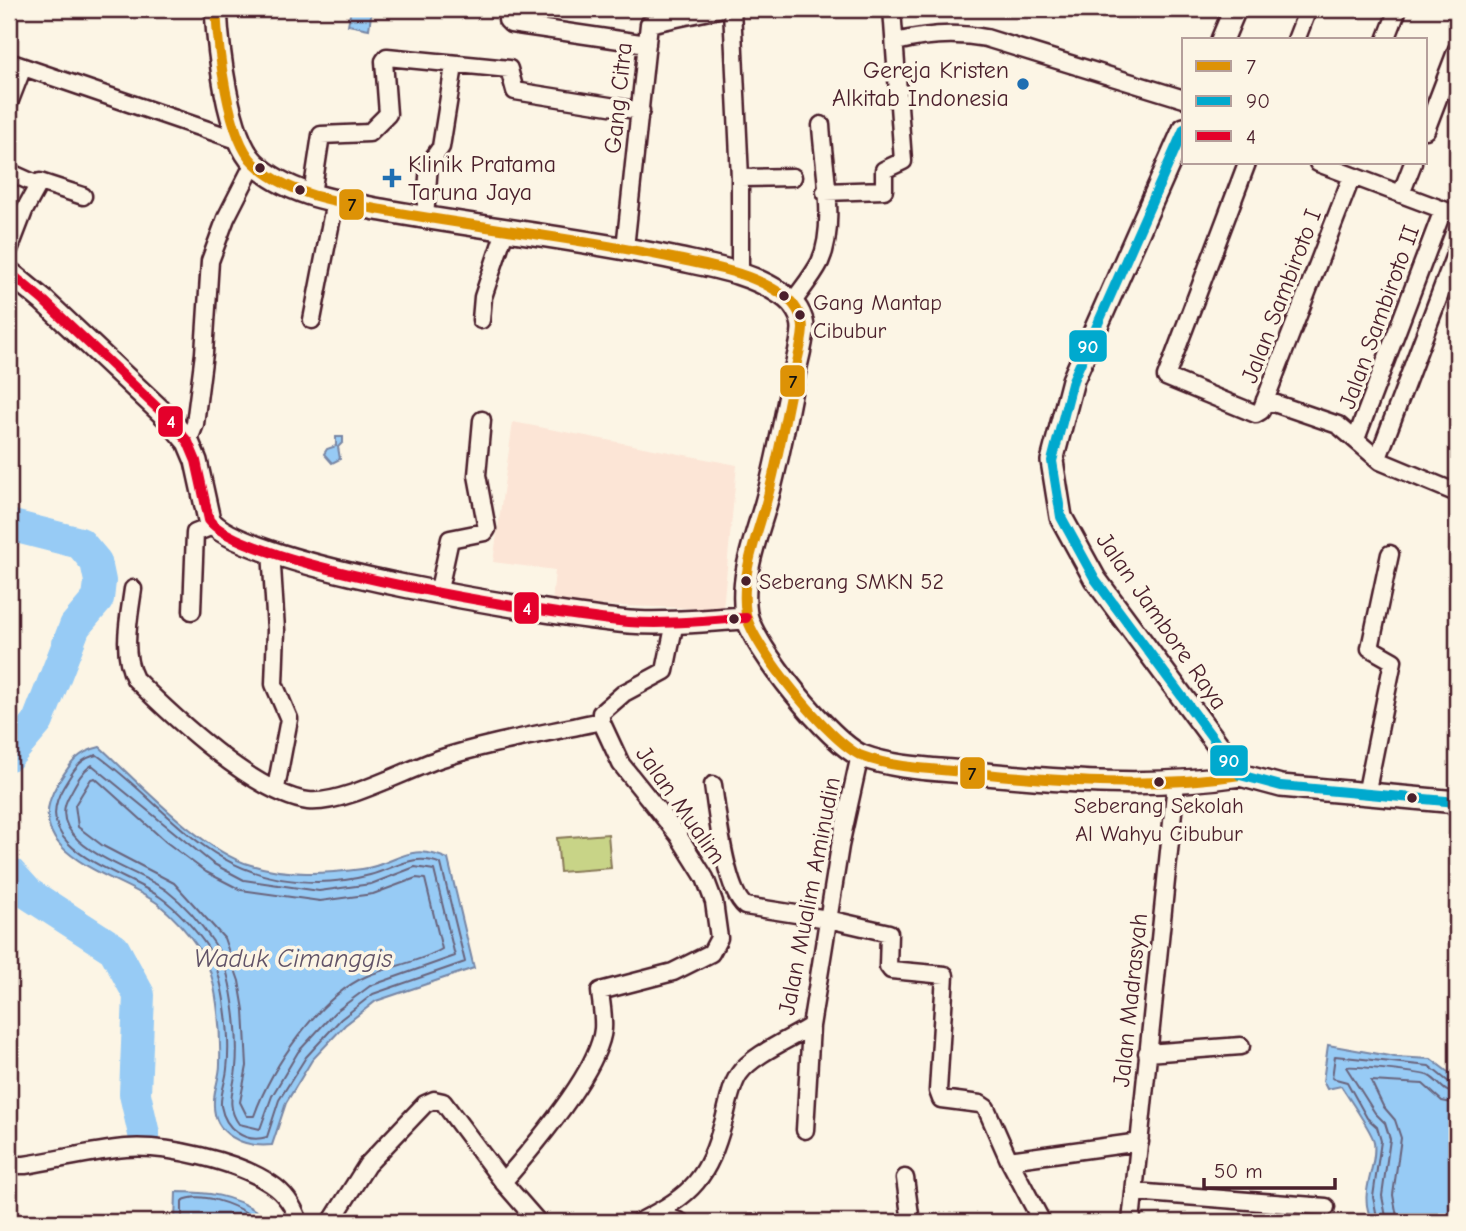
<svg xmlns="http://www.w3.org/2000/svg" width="1466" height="1231" viewBox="0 0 1466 1231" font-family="'Comic Neue',sans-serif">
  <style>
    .built { fill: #fce5d6 }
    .green { fill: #c8d487; stroke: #897a59; stroke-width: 2 }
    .water { fill: #97cbf5; stroke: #7886a4; stroke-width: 2 }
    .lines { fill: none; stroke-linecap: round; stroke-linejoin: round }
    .shore { stroke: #69647c; stroke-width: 2 }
    .river { stroke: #97cbf5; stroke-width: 32 }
    .street-casing { stroke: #4a1f2b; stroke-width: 21 }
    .secondary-casing { stroke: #4a1f2b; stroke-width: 26 }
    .street { stroke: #fcf5e5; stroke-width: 16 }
    .secondary { stroke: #fcf5e5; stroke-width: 21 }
    .bus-1-casing { stroke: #fcf5e5; stroke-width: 16 }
    .bus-2-casing { stroke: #fcf5e5; stroke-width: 16 }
    .bus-3-casing { stroke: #fcf5e5; stroke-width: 16 }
    .bus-1 { stroke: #dd9206; stroke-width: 10 }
    .bus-2 { stroke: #00a9ce; stroke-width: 10 }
    .bus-3 { stroke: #e4002b; stroke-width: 10 }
    .poi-dot { fill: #1f6fb2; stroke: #fcf5e5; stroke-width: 2.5 }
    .bus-dot { fill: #4a1f2b; stroke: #fcf5e5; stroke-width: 2.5 }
    .labels { text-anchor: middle; stroke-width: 7; stroke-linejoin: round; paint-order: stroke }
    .bus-label { font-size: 22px; fill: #4a1f2b; stroke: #fcf5e5; text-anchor: start }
    .poi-label { font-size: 24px; fill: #4a1f2b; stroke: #fcf5e5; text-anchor: end }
    .street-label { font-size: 24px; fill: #4a1f2b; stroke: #fcf5e5 }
    .water-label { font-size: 26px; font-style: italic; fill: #615368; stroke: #fcf5e5 }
    .line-badge { stroke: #fcf5e5; stroke-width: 2.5 }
    .badge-label { font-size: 19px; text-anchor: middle; font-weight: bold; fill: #fff }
    .pale-badge-label { font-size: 19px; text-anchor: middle; font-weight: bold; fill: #111 }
  </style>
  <rect width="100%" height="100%" fill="#fcf5e5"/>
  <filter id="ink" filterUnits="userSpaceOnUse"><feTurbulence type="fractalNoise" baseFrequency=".0143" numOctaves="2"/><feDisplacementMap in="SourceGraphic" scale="14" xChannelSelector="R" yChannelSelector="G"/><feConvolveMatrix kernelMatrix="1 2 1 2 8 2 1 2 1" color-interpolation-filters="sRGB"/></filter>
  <g filter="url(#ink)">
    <path class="built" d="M 513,422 L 737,465 L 723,609 L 552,604 L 555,570 L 493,562 Z"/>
    <path class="green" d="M 608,834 L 611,868 L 560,872 L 557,838 Z"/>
    <path class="water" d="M 351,9 L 372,9 L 369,29 L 348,25 Z
      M 336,437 L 343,437 L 343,442 L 338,447 L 340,459 L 332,463 L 324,454 L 327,449 L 336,446 Z
      M 100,747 C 137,781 203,852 251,865 C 287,876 325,874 362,869 C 399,864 406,841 448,859 L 474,968 L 376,1001 L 345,1025 L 312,1060 L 286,1103 L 272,1145 C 244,1148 212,1135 214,1101 C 214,1089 220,1077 220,1064 C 221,1034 218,975 200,950 C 189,934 172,915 157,903 C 116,874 15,854 58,783 C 70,764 77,752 100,747 Z
      M 1328,1045 L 1395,1057 L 1431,1059 L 1457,1079 L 1457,1214 L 1449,1222 L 1373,1222 C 1356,1194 1378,1169 1374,1142 C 1373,1133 1348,1097 1341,1086 L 1327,1089 L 1323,1081 Z
      M 176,1192 C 208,1192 232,1195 258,1212 L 257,1222 L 175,1222 Z"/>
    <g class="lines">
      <path class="shore" d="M 97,755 C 174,811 209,882 317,882 C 333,882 355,879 370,875 C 396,868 414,852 441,864 L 465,962 L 373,994 L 341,1019 L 306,1057 L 279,1100 L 267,1137 C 244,1144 225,1128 221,1106 C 220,1094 226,1081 227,1069 C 231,1037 224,976 208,948 C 197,931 177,909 160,897 C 123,871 25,850 64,786 C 73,772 79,758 97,755 Z
        M 92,765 L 212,863 L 244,880 L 319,891 L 371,884 L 415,867 L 434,870 L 455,956 L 370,986 L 335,1012 L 298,1052 L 272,1096 L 260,1129 L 239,1124 C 225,1105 234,1090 236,1068 C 239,1036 233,970 214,943 C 202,925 184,904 167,891 C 138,869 39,845 70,794 C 76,783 81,772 92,765 Z
        M 95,778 L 166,842 L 206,872 L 241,890 L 320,901 L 373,894 L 416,878 L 425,879 L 442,949 C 420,962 391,966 367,976 C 318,997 271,1068 254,1116 L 247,1116 L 240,1102 L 247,1066 L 244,1010 L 239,981 L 224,938 L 174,883 L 103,846 L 78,827 L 75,805 L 91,779 Z
        M 182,1222 L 182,1201 C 200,1191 233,1204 250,1215 L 251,1222
        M 1378,1222 L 1373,1197 L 1381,1141 L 1377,1127 L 1367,1118 L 1347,1082 L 1332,1078 L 1335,1056 L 1429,1066 L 1450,1083 L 1457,1085
        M 1387,1222 L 1382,1196 L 1390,1139 L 1385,1123 L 1375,1113 L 1346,1067 C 1351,1065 1424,1073 1429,1076 C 1440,1082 1443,1093 1457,1094
        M 1398,1222 L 1393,1195 L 1401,1138 L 1395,1120 L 1383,1106 L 1371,1081 L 1423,1084 L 1442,1101 L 1457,1104"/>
      <path class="river" d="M 9,525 L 80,543 L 96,562 L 100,581 L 98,599 L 75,626 L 38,721 L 9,755
        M 9,872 L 29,894 L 114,949 L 139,995 L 135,1094 L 144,1134"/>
      <defs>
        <path id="street" d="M 507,9 L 507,20 L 511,24 L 647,44
          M 732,9 L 740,178 L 740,273
          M 1296,40 L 1308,9
          M 1386,40 L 1398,9
          M 896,42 C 927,34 955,32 986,38 L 1184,99
          M 9,62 L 237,140
          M 9,103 L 23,67
          M 1426,130 L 1457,49
          M 1247,163 L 1166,377 L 1256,414 L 1261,411 L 1352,176
          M 1318,163 L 1457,215
          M 9,172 L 38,185
          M 740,178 L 793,177
          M 825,192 L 884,190 L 884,170 L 903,161 L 892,9
          M 312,194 L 321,135 L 369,133 L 388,114 L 384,61 L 387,57 L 509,69 L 515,91 L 641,111
          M 1401,194 L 1413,163
          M 425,218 L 429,164 L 441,147 L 454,66
          M 625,248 L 649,24 L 719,9
          M 9,250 L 24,211 L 40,182 L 83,196
          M 792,303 C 801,290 813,276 820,262 C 837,225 823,165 821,125
          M 312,320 L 335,201
          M 481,320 L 483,297 L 505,231
          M 1265,400 L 1338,425 L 1380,461 L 1457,493
          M 1356,439 L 1443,210
          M 188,442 L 195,424 L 204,353 L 210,261 L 226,218 L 254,163
          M 1378,458 L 1457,249
          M 271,551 L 276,630 L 274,684 L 289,719 L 276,788
          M 133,589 C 129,618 121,653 135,679 C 172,716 255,794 308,801 C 341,805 406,770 439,759 C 491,742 548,733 601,721
          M 438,594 L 450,539 L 485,532 L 487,529 L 477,475 L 482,420
          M 192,611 L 195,533 L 213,526
          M 601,721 L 601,713 L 624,693 L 665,671 L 675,622
          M 713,785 C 717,812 725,890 745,906 L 828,919 L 889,933 L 888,966 L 891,970 L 945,975 L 938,1091 L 941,1099 L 980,1104 L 986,1108 L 1009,1160 L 1042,1222
          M 1366,795 L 1393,661 L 1370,648 L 1390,554
          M 1147,1053 L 1241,1046
          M 805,1130 L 811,1026
          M 1009,1160 L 1140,1142
          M 9,1165 L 25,1165 C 58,1160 92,1151 126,1148 C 166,1145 238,1161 271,1184 C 285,1193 294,1207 299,1222
          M 905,1178 L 911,1222
          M 503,1182 C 531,1150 599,1071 603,1029 C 604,1016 601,1003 600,991 L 673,972 L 711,953 L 719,938 L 714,902 L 705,878 L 678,835 L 621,764 L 601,721
          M 1134,1192 L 1326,1207
          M 657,1213 L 681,1222
          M 331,1222 L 367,1165 L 425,1104 L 434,1100 L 443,1102 L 503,1182 L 538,1222
          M 639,1222 C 694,1194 708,1178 724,1120 C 728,1105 731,1086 739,1074 C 752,1055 792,1038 811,1026 L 840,846 L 860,755
          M 1131,1222 L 1176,783"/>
        <path id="secondary" d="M 216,9 C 218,47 227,137 254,163 C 287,195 339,202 382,210 C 480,228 580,238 677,259 C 714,267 752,273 783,295 C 794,302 803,316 803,329 C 802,347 795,367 792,385 C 784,424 777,464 766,503 C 756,538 740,577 746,614 C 752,646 831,744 862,756 C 896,769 938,769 974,773 C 1064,781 1150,789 1240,775
          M 1222,40 L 1235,9
          M 1184,129 L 1073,380 L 1052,461 L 1061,517 L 1095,579 L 1240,775 L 1281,786 L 1457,802
          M 9,272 L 44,301 L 167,417 L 188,442 L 196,461 L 209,520 C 243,567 561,616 629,622 C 668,625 708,620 746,618"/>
      </defs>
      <use href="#street" class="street-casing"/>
      <use href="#secondary" class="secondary-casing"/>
      <use href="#street" class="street"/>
      <use href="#secondary" class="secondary"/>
      <defs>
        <path id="bus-1" d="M 216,9 C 218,47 227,137 254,163 C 287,195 339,202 382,210 C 480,228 580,238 677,259 C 714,267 752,273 783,295 C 794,302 803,316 803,329 C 802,347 795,367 792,385 C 784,424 777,464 766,503 C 756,538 740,577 746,614 C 752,646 831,744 862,756 C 896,769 938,769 974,773 C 1064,781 1150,789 1240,775"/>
        <path id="bus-2" d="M 1184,129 L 1073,380 L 1052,461 L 1061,517 L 1095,579 L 1240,775 L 1281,786 L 1457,802"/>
        <path id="bus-3" d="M 9,272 L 44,301 L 167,417 L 188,442 L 196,461 L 209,520 C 243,567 561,616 629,622 C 668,625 708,620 746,618"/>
      </defs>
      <use href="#bus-1" class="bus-1-casing"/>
      <use href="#bus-2" class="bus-2-casing"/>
      <use href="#bus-3" class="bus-3-casing"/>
      <use href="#bus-1" class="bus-1"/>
      <use href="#bus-2" class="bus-2"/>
      <use href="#bus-3" class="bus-3"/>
    </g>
  </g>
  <g class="poi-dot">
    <circle cx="1023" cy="84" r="7"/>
    <path d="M388.5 167.5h7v7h7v7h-7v7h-7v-7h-7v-7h7z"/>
  </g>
  <g class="bus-dot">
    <circle cx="260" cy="168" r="6"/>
    <circle cx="300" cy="190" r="6"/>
    <circle cx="784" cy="296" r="6"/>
    <circle cx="800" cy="315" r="6"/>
    <circle cx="746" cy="581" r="6"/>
    <circle cx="734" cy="619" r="6"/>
    <circle cx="1159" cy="782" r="6"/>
    <circle cx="1412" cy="798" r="6"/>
  </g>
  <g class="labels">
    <g class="bus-label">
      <text x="813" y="310">Gang Mantap<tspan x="813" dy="28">Cibubur</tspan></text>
      <text x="759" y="589">Seberang SMKN 52</text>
      <text x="1159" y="813" text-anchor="middle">Seberang Sekolah<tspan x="1159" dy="28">Al Wahyu Cibubur</tspan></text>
    </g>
    <g class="poi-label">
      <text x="1009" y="78">Gereja Kristen<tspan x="1009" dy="28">Alkitab Indonesia</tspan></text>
      <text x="408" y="172" text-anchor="start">Klinik Pratama<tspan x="408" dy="28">Taruna Jaya</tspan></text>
    </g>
    <g class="street-label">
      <text transform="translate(618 98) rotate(-84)" y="8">Gang Citra</text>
      <text transform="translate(1281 296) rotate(-69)" y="8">Jalan Sambiroto I</text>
      <text transform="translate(1379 317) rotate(-70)" y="8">Jalan Sambiroto II</text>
      <text transform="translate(1162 621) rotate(55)" y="8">Jalan Jambore Raya</text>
      <text transform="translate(681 805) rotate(55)" y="8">Jalan Mualim</text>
      <text transform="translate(809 896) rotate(-79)" y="8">Jalan Mualim Aminudin</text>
      <text transform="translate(1130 1000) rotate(-84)" y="8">Jalan Madrasyah</text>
    </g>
    <g class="water-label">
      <text x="293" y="967">Waduk Cimanggis</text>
    </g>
  </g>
  <g class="line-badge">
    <rect x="338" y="188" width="27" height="33" rx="7" fill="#dd9206"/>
    <rect x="1068" y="329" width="40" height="34" rx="7" fill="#00a9ce"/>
    <rect x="779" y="364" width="27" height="34" rx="7" fill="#dd9206"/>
    <rect x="157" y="405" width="27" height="33" rx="7" fill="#e4002b"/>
    <rect x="513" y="591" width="27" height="34" rx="7" fill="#e4002b"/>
    <rect x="1209" y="744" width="40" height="33" rx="7" fill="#00a9ce"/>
    <rect x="959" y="756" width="27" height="34" rx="7" fill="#dd9206"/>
  </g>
  <g class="badge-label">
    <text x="1088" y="353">90</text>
    <text x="171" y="428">4</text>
    <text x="527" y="615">4</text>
    <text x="1229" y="767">90</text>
  </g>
  <g class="pale-badge-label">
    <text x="352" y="211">7</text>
    <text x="793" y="388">7</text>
    <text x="972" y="780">7</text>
  </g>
  <rect width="1466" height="1231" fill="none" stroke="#fcf5e5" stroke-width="35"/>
  <rect x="18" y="18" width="1431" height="1196" fill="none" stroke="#4a1f2b" stroke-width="2.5" filter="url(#ink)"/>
  <rect x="1182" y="38" width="245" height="126" fill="#fcf5e5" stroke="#b59f9b" stroke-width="2"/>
  <rect x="1196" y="61" width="35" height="10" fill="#dd9206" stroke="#b59f9b" stroke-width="2"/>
  <text x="1246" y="74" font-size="21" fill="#4a1f2b">7</text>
  <rect x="1196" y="96" width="35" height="10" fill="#00a9ce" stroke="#b59f9b" stroke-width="2"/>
  <text x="1246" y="108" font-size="21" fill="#4a1f2b">90</text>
  <rect x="1196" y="131" width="35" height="10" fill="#e4002b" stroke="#b59f9b" stroke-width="2"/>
  <text x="1246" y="144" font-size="21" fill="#4a1f2b">4</text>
  <path d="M1204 1178v10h131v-10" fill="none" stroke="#4a1f2b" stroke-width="3.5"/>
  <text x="1214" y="1178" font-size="21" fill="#4a1f2b" stroke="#fcf5e5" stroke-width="5" paint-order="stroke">50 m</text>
</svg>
